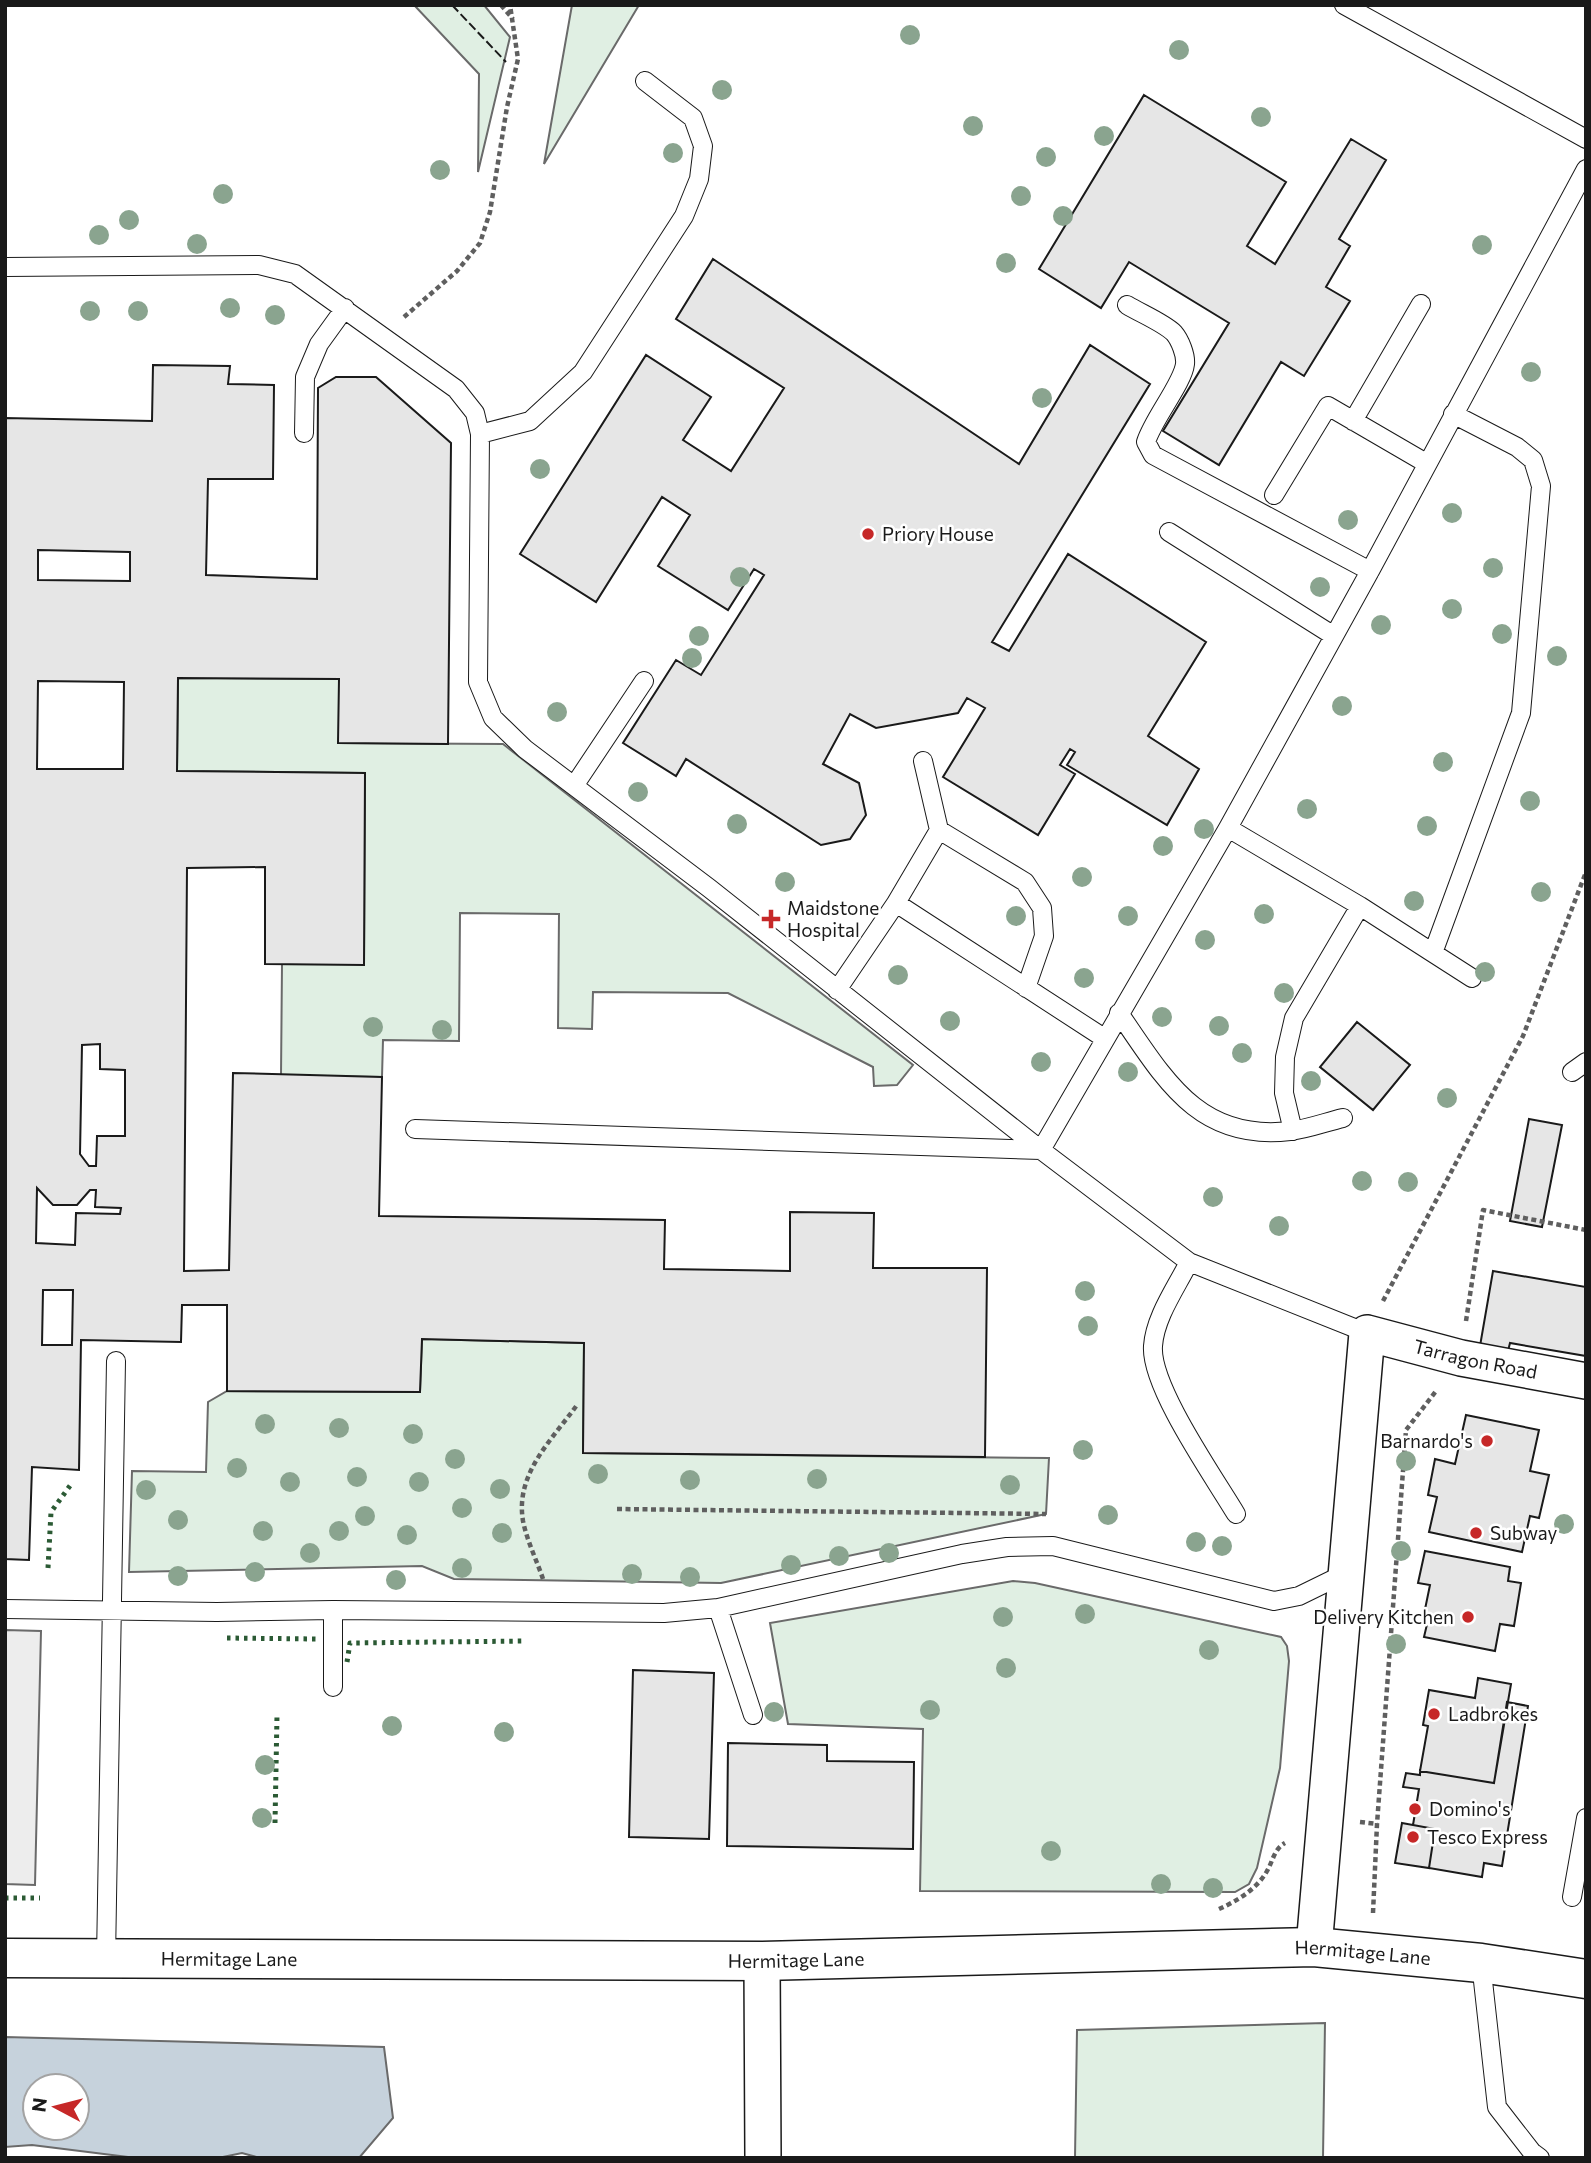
<svg xmlns="http://www.w3.org/2000/svg" width="1591" height="2163" viewBox="0 0 1591 2163" font-family="Commissioner,sans-serif">
  <style>
    .green { fill: #e0efe3; stroke: #6a6a6a; stroke-width: 2 }
    .parking { fill: #ededed; stroke: #6a6a6a; stroke-width: 2 }
    .water { fill: #c6d2dc; stroke: #6a6a6a; stroke-width: 2; fill-rule: evenodd }
    .building { fill: #e6e6e6; stroke: #1a1a1a; stroke-width: 2; fill-rule: evenodd }
    .lines { fill: none; stroke-linecap: round; stroke-linejoin: round }
    .lane-casing { stroke: #1a1a1a; stroke-width: 20 }
    .street-casing { stroke: #1a1a1a; stroke-width: 38 }
    .secondary-casing { stroke: #1a1a1a; stroke-width: 41 }
    .path { stroke: #5f5f5f; stroke-width: 4.5; stroke-dasharray: 5 3.5; stroke-linecap: butt }
    .lane { stroke: #fff; stroke-width: 18 }
    .street { stroke: #fff; stroke-width: 35 }
    .secondary { stroke: #fff; stroke-width: 38 }
    .hedge { stroke: #2b5a34; stroke-width: 5; stroke-dasharray: 3.5 5; stroke-linecap: butt }
    .fence { stroke: #1a1a1a; stroke-width: 2; stroke-dasharray: 9 3.5; stroke-linecap: butt }
    .tree { fill: #8aa48f }
    .poi-dot { fill: #c62828; stroke: #fff; stroke-width: 2.5 }
    .labels { text-anchor: middle; stroke-width: 5; stroke-linejoin: round; paint-order: stroke }
    .poi-label { font-size: 19px; fill: #1a1a1a; stroke: #fff; text-anchor: start }
    .street-label { font-size: 19px; fill: #1a1a1a; stroke: #fff }
  </style>
  <rect width="100%" height="100%" fill="#fff"/>
  <path class="green" d="M 414,5 L 484,5 L 510,37 L 478,172 L 479,74 Z
    M 572,5 L 639,5 L 544,164 Z
    M 178,678 L 339,679 L 339,743 L 503,744 L 913,1065 L 897,1085 L 874,1086 L 873,1067 L 728,993 L 593,992 L 592,1029 L 558,1028 L 559,914 L 460,913 L 459,1041 L 383,1040 L 382,1077 L 281,1076 L 282,964 L 364,964 L 365,773 L 177,771 Z
    M 422,1339 L 584,1343 L 583,1453 L 1049,1458 L 1046,1514 L 721,1583 L 454,1579 L 422,1566 L 129,1572 L 132,1471 L 206,1472 L 208,1402 L 227,1391 L 420,1392 Z
    M 1013,1581 L 1035,1583 L 1281,1637 L 1287,1646 L 1289,1661 L 1280,1768 L 1257,1868 L 1249,1884 L 1235,1892 L 920,1891 L 923,1729 L 788,1724 L 770,1623 Z
    M 1325,2023 L 1323,2158 L 1075,2158 L 1077,2030 Z"/>
  <path class="parking" d="M 5,1630 L 41,1631 L 35,1885 L 5,1884 Z"/>
  <path class="water" d="M 5,2037 L 384,2047 L 393,2118 L 359,2158 L 260,2158 L 242,2153 L 218,2158 L 136,2158 L 32,2145 L 5,2147 ZM 35,2086 L 77,2086 L 77,2128 L 35,2128 Z"/>
  <path class="building" d="M 1144,95 L 1286,182 L 1247,246 L 1275,264 L 1351,139 L 1386,160 L 1339,239 L 1350,246 L 1326,287 L 1350,301 L 1304,376 L 1281,362 L 1219,465 L 1163,431 L 1229,323 L 1129,262 L 1101,308 L 1039,269 Z
    M 713,259 L 1019,464 L 1090,345 L 1150,384 L 992,642 L 1009,651 L 1068,554 L 1206,642 L 1148,736 L 1199,769 L 1167,825 L 1067,765 L 1075,752 L 1070,749 L 1060,765 L 1075,774 L 1038,835 L 943,777 L 985,708 L 967,698 L 958,713 L 876,728 L 850,714 L 823,764 L 859,783 L 866,815 L 850,839 L 821,845 L 686,759 L 676,776 L 623,743 L 676,660 L 701,675 L 764,575 L 754,569 L 728,610 L 658,566 L 690,515 L 662,497 L 596,602 L 520,554 L 646,355 L 711,397 L 683,440 L 731,471 L 784,388 L 676,319 Z
    M 153,365 L 230,366 L 228,384 L 274,385 L 273,479 L 208,479 L 206,575 L 317,579 L 318,388 L 336,377 L 376,377 L 451,443 L 448,744 L 338,743 L 339,679 L 178,678 L 177,771 L 365,773 L 364,965 L 265,964 L 265,867 L 187,868 L 184,1271 L 229,1270 L 233,1073 L 382,1077 L 379,1216 L 665,1220 L 664,1269 L 790,1271 L 790,1212 L 874,1213 L 873,1268 L 987,1268 L 985,1457 L 583,1453 L 584,1343 L 422,1339 L 420,1392 L 227,1391 L 227,1305 L 182,1305 L 181,1342 L 81,1340 L 79,1470 L 32,1467 L 29,1560 L 5,1559 L 5,418 L 152,421 ZM 38,550 L 130,552 L 130,581 L 38,580 ZM 38,681 L 124,682 L 123,769 L 37,769 ZM 100,1044 L 100,1069 L 125,1070 L 125,1136 L 97,1136 L 96,1166 L 89,1166 L 80,1154 L 82,1045 ZM 37,1188 L 53,1205 L 77,1205 L 90,1190 L 96,1190 L 95,1207 L 121,1208 L 120,1214 L 76,1213 L 75,1245 L 36,1243 ZM 43,1290 L 73,1290 L 72,1345 L 42,1345 Z
    M 1357,1022 L 1410,1065 L 1373,1110 L 1320,1067 Z
    M 1529,1119 L 1562,1125 L 1542,1227 L 1510,1221 Z
    M 1493,1271 L 1586,1287 L 1586,1356 L 1510,1343 L 1508,1351 L 1480,1346 Z
    M 1466,1415 L 1539,1430 L 1530,1471 L 1549,1475 L 1539,1518 L 1530,1516 L 1522,1552 L 1429,1532 L 1437,1497 L 1428,1495 L 1435,1459 L 1455,1464 Z
    M 1425,1551 L 1510,1567 L 1508,1581 L 1521,1583 L 1514,1626 L 1500,1624 L 1495,1651 L 1424,1637 L 1428,1620 L 1423,1619 L 1430,1585 L 1418,1583 Z
    M 633,1670 L 714,1673 L 709,1839 L 629,1837 Z
    M 1478,1678 L 1511,1684 L 1494,1783 L 1420,1771 L 1428,1726 L 1423,1725 L 1429,1690 L 1475,1698 Z
    M 1507,1702 L 1528,1706 L 1502,1866 L 1484,1863 L 1482,1877 L 1429,1868 L 1435,1829 L 1413,1825 L 1419,1789 L 1403,1787 L 1406,1773 L 1420,1775 L 1420,1771 L 1494,1783 Z
    M 728,1743 L 827,1745 L 827,1761 L 914,1762 L 913,1849 L 727,1846 Z
    M 1402,1823 L 1435,1829 L 1429,1868 L 1395,1863 Z"/>
  <g class="lines">
    <defs>
      <path id="lane" d="M 1344,5 L 1586,139
        M 5,267 L 259,265 L 295,274 L 456,389 L 475,413 L 480,434 L 478,682 L 493,718 L 525,749 L 709,888 L 1041,1150 L 1189,1262 L 1367,1333
        M 1127,305 C 1140,313 1164,323 1174,333 C 1180,340 1186,355 1185,364 C 1183,383 1153,419 1146,442 L 1153,455 L 1370,571
        M 1353,421 L 1421,304
        M 304,433 L 305,377 L 319,344 L 345,308
        M 480,434 L 530,421 L 583,372 L 684,216 L 699,179 L 703,146 L 693,118 L 645,81
        M 1274,495 L 1328,406 L 1426,463
        M 1169,532 L 1334,636
        M 923,761 L 939,830 L 896,903 L 1104,1038
        M 574,786 L 644,681
        M 1228,828 L 1360,906 L 1433,953 L 1521,713 L 1541,486 L 1533,460 L 1517,447 L 1453,414
        M 939,830 L 1025,882 L 1042,908 L 1044,936 L 1026,988
        M 1433,953 L 1472,978
        M 837,990 L 896,903
        M 1119,1013 C 1164,1078 1198,1142 1290,1131 C 1308,1129 1326,1122 1343,1118
        M 1572,1072 L 1586,1062
        M 415,1129 L 1041,1150 L 1228,828 L 1370,571 L 1586,169
        M 1293,1131 L 1284,1093 L 1285,1057 L 1294,1018 L 1360,906
        M 1189,1262 C 1176,1288 1155,1317 1153,1346 C 1150,1386 1214,1477 1236,1514
        M 718,1608 L 753,1715
        M 5,1609 L 217,1612 L 333,1610 L 664,1613 L 718,1608 L 962,1554 L 1007,1547 L 1053,1546 L 1274,1601 L 1299,1596 L 1346,1573
        M 333,1687 L 333,1610
        M 1572,1897 L 1586,1818
        M 106,1959 L 116,1361
        M 1481,1963 L 1497,2107 L 1532,2152 L 1540,2158"/>
      <g id="street">
        <path id="s1" d="M 1314,1947 L 1367,1333 L 1461,1358 L 1586,1381"/>
        <path d="M 762,1961 L 763,2158"/>
      </g>
      <g id="secondary">
        <path id="s2" d="M 5,1958 L 762,1961 L 1314,1947 L 1481,1963 L 1586,1979"/>
      </g>
    </defs>
    <use href="#lane" class="lane-casing"/>
    <use href="#street" class="street-casing"/>
    <use href="#secondary" class="secondary-casing"/>
    <path class="path" d="M 501,5 L 513,19
      M 404,317 L 457,271 L 480,243 L 490,212 L 507,107 L 518,59 L 510,5
      M 1383,1301 L 1523,1036 L 1586,872
      M 1466,1321 L 1483,1210 L 1586,1230
      M 617,1509 L 1046,1514
      M 543,1579 C 537,1561 527,1541 523,1521 C 515,1474 551,1441 577,1405
      M 1360,1822 L 1377,1824
      M 1219,1909 C 1237,1901 1257,1889 1267,1871 C 1273,1861 1274,1849 1285,1843
      M 1373,1913 L 1377,1824 L 1406,1430 L 1436,1391"/>
    <use href="#lane" class="lane"/>
    <use href="#street" class="street"/>
    <use href="#secondary" class="secondary"/>
    <path class="hedge" d="M 48,1568 L 51,1512 L 72,1483
      M 227,1638 L 316,1639
      M 347,1662 L 350,1643 L 526,1641
      M 275,1823 L 277,1715
      M 5,1898 L 40,1898"/>
    <path class="fence" d="M 452,5 L 506,62"/>
  </g>
  <g class="tree">
    <circle cx="910" cy="35" r="10"/>
    <circle cx="1179" cy="50" r="10"/>
    <circle cx="722" cy="90" r="10"/>
    <circle cx="1261" cy="117" r="10"/>
    <circle cx="973" cy="126" r="10"/>
    <circle cx="1104" cy="136" r="10"/>
    <circle cx="673" cy="153" r="10"/>
    <circle cx="1046" cy="157" r="10"/>
    <circle cx="440" cy="170" r="10"/>
    <circle cx="223" cy="194" r="10"/>
    <circle cx="1021" cy="196" r="10"/>
    <circle cx="1063" cy="216" r="10"/>
    <circle cx="129" cy="220" r="10"/>
    <circle cx="99" cy="235" r="10"/>
    <circle cx="197" cy="244" r="10"/>
    <circle cx="1482" cy="245" r="10"/>
    <circle cx="1006" cy="263" r="10"/>
    <circle cx="230" cy="308" r="10"/>
    <circle cx="90" cy="311" r="10"/>
    <circle cx="138" cy="311" r="10"/>
    <circle cx="275" cy="315" r="10"/>
    <circle cx="1531" cy="372" r="10"/>
    <circle cx="1042" cy="398" r="10"/>
    <circle cx="540" cy="469" r="10"/>
    <circle cx="1452" cy="513" r="10"/>
    <circle cx="1348" cy="520" r="10"/>
    <circle cx="1493" cy="568" r="10"/>
    <circle cx="740" cy="577" r="10"/>
    <circle cx="1320" cy="587" r="10"/>
    <circle cx="1452" cy="609" r="10"/>
    <circle cx="1381" cy="625" r="10"/>
    <circle cx="1502" cy="634" r="10"/>
    <circle cx="699" cy="636" r="10"/>
    <circle cx="1557" cy="656" r="10"/>
    <circle cx="692" cy="658" r="10"/>
    <circle cx="1342" cy="706" r="10"/>
    <circle cx="557" cy="712" r="10"/>
    <circle cx="1443" cy="762" r="10"/>
    <circle cx="638" cy="792" r="10"/>
    <circle cx="1530" cy="801" r="10"/>
    <circle cx="1307" cy="809" r="10"/>
    <circle cx="737" cy="824" r="10"/>
    <circle cx="1427" cy="826" r="10"/>
    <circle cx="1204" cy="829" r="10"/>
    <circle cx="1163" cy="846" r="10"/>
    <circle cx="1082" cy="877" r="10"/>
    <circle cx="785" cy="882" r="10"/>
    <circle cx="1541" cy="892" r="10"/>
    <circle cx="1414" cy="901" r="10"/>
    <circle cx="1264" cy="914" r="10"/>
    <circle cx="1016" cy="916" r="10"/>
    <circle cx="1128" cy="916" r="10"/>
    <circle cx="1205" cy="940" r="10"/>
    <circle cx="1485" cy="972" r="10"/>
    <circle cx="898" cy="975" r="10"/>
    <circle cx="1084" cy="978" r="10"/>
    <circle cx="1284" cy="993" r="10"/>
    <circle cx="1162" cy="1017" r="10"/>
    <circle cx="950" cy="1021" r="10"/>
    <circle cx="1219" cy="1026" r="10"/>
    <circle cx="373" cy="1027" r="10"/>
    <circle cx="442" cy="1030" r="10"/>
    <circle cx="1242" cy="1053" r="10"/>
    <circle cx="1041" cy="1062" r="10"/>
    <circle cx="1128" cy="1072" r="10"/>
    <circle cx="1311" cy="1081" r="10"/>
    <circle cx="1447" cy="1098" r="10"/>
    <circle cx="1362" cy="1181" r="10"/>
    <circle cx="1408" cy="1182" r="10"/>
    <circle cx="1213" cy="1197" r="10"/>
    <circle cx="1279" cy="1226" r="10"/>
    <circle cx="1085" cy="1291" r="10"/>
    <circle cx="1088" cy="1326" r="10"/>
    <circle cx="265" cy="1424" r="10"/>
    <circle cx="339" cy="1428" r="10"/>
    <circle cx="413" cy="1434" r="10"/>
    <circle cx="1083" cy="1450" r="10"/>
    <circle cx="455" cy="1459" r="10"/>
    <circle cx="1406" cy="1461" r="10"/>
    <circle cx="237" cy="1468" r="10"/>
    <circle cx="598" cy="1474" r="10"/>
    <circle cx="357" cy="1477" r="10"/>
    <circle cx="817" cy="1479" r="10"/>
    <circle cx="690" cy="1480" r="10"/>
    <circle cx="290" cy="1482" r="10"/>
    <circle cx="419" cy="1482" r="10"/>
    <circle cx="1010" cy="1485" r="10"/>
    <circle cx="500" cy="1489" r="10"/>
    <circle cx="146" cy="1490" r="10"/>
    <circle cx="462" cy="1508" r="10"/>
    <circle cx="1108" cy="1515" r="10"/>
    <circle cx="365" cy="1516" r="10"/>
    <circle cx="178" cy="1520" r="10"/>
    <circle cx="1564" cy="1524" r="10"/>
    <circle cx="263" cy="1531" r="10"/>
    <circle cx="339" cy="1531" r="10"/>
    <circle cx="502" cy="1533" r="10"/>
    <circle cx="407" cy="1535" r="10"/>
    <circle cx="1196" cy="1542" r="10"/>
    <circle cx="1222" cy="1546" r="10"/>
    <circle cx="1401" cy="1551" r="10"/>
    <circle cx="310" cy="1553" r="10"/>
    <circle cx="889" cy="1553" r="10"/>
    <circle cx="839" cy="1556" r="10"/>
    <circle cx="791" cy="1565" r="10"/>
    <circle cx="462" cy="1568" r="10"/>
    <circle cx="255" cy="1572" r="10"/>
    <circle cx="632" cy="1574" r="10"/>
    <circle cx="178" cy="1576" r="10"/>
    <circle cx="690" cy="1577" r="10"/>
    <circle cx="396" cy="1580" r="10"/>
    <circle cx="1085" cy="1614" r="10"/>
    <circle cx="1003" cy="1617" r="10"/>
    <circle cx="1396" cy="1644" r="10"/>
    <circle cx="1209" cy="1650" r="10"/>
    <circle cx="1006" cy="1668" r="10"/>
    <circle cx="930" cy="1710" r="10"/>
    <circle cx="774" cy="1712" r="10"/>
    <circle cx="392" cy="1726" r="10"/>
    <circle cx="504" cy="1732" r="10"/>
    <circle cx="265" cy="1765" r="10"/>
    <circle cx="262" cy="1818" r="10"/>
    <circle cx="1051" cy="1851" r="10"/>
    <circle cx="1161" cy="1884" r="10"/>
    <circle cx="1213" cy="1888" r="10"/>
  </g>
  <g class="poi-dot">
    <circle cx="868" cy="534" r="7"/>
    <path d="M767.5 908.5h7v7h7v7h-7v7h-7v-7h-7v-7h7z"/>
    <circle cx="1487" cy="1441" r="7"/>
    <circle cx="1476" cy="1533" r="7"/>
    <circle cx="1468" cy="1617" r="7"/>
    <circle cx="1434" cy="1714" r="7"/>
    <circle cx="1415" cy="1809" r="7"/>
    <circle cx="1413" cy="1837" r="7"/>
  </g>
  <g class="labels">
    <g class="poi-label">
      <text x="882" y="541">Priory House</text>
      <text x="787" y="915">Maidstone<tspan x="787" dy="22">Hospital</tspan></text>
      <text x="1473" y="1448" text-anchor="end">Barnardo's</text>
      <text x="1490" y="1540">Subway</text>
      <text x="1454" y="1624" text-anchor="end">Delivery Kitchen</text>
      <text x="1448" y="1721">Ladbrokes</text>
      <text x="1429" y="1816">Domino's</text>
      <text x="1427" y="1844">Tesco Express</text>
    </g>
    <g class="street-label">
      <text dy="7" stroke="none"><textPath href="#s1" startOffset="728">Tarragon Road</textPath></text>
      <text dy="7" stroke="none"><textPath href="#s2" startOffset="1358">Hermitage Lane</textPath></text>
      <text dy="7" stroke="none"><textPath href="#s2" startOffset="224">Hermitage Lane</textPath></text>
      <text dy="7" stroke="none"><textPath href="#s2" startOffset="791">Hermitage Lane</textPath></text>
    </g>
  </g>
  <rect width="1591" height="2163" fill="none" stroke="#1a1a1a" stroke-width="14"/>
  <g transform="translate(56 2107) rotate(277)"><circle r="33" fill="#ffffff" stroke="#a3a3a3" stroke-width="2"/>
  <path d="M0-5L12 26L0 18L-12 26Z" fill="#c62828"/>
  <text y="-10" font-size="19" font-weight="bold" text-anchor="middle" fill="#1a1a1a">N</text>
  </g>
</svg>
